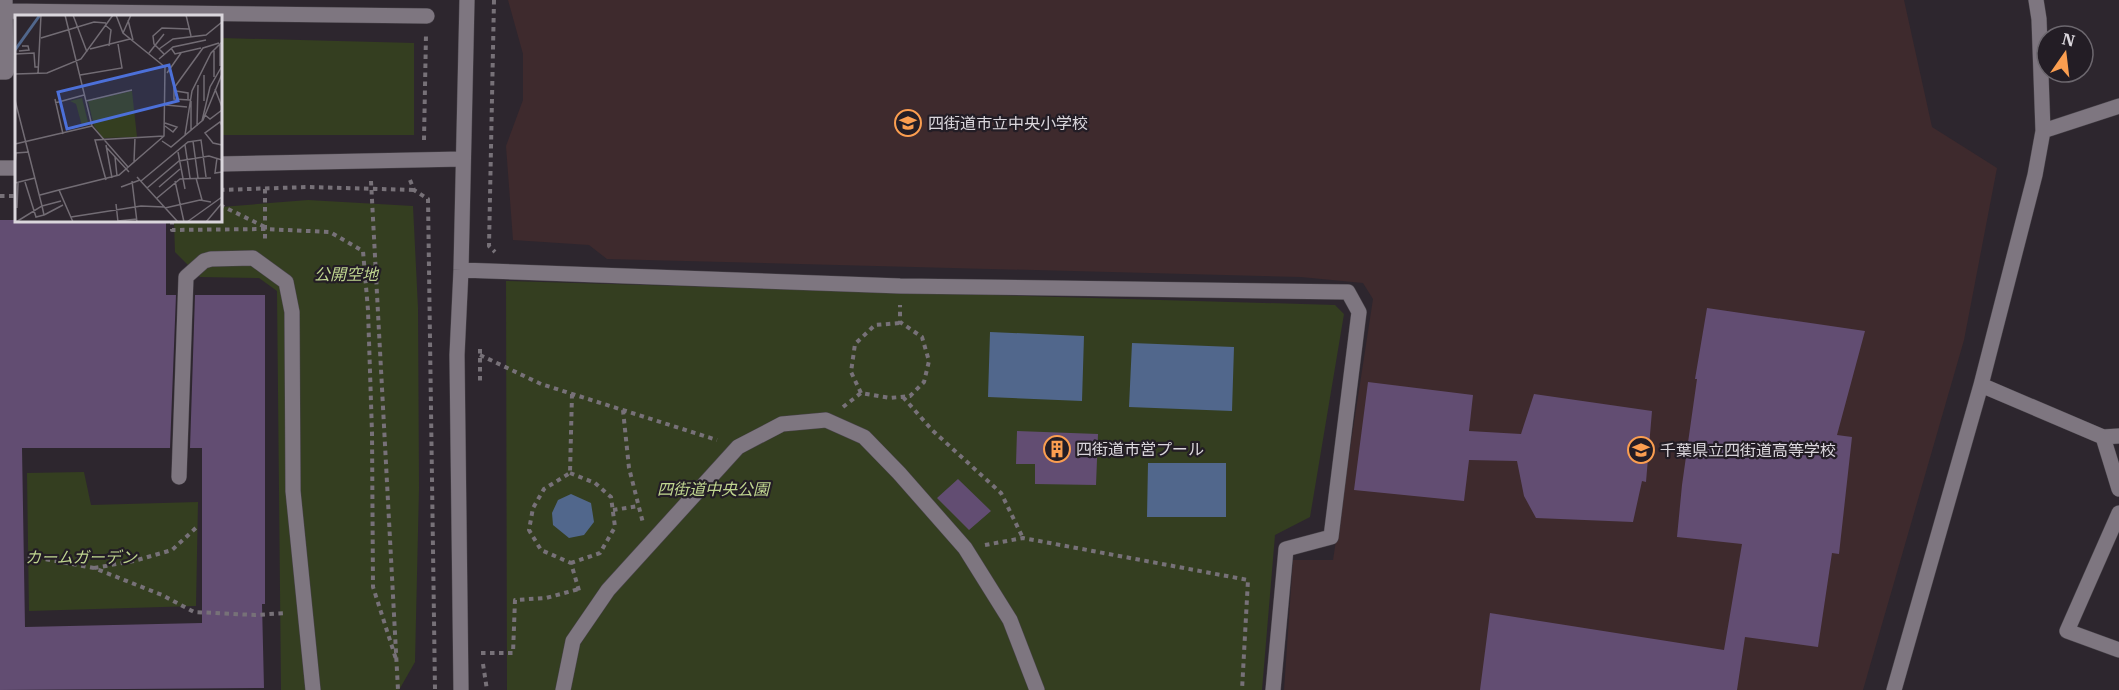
<svg xmlns="http://www.w3.org/2000/svg" width="2119" height="690" viewBox="0 0 2119 690" font-family="'IBM Plex Serif','Noto Sans JP',serif">
  <style>
    .education { fill: #3e2a2d }
    .green { fill: #343e20 }
    .water { fill: #51678c }
    .building { fill: #624d72 }
    .lines { fill: none; stroke-linecap: round; stroke-linejoin: round }
    .minor-casing { stroke: #484349; stroke-width: 16 }
    .path { stroke: #777178; stroke-width: 4; stroke-dasharray: 4.5 4.5; stroke-linecap: butt }
    .minor { stroke: #7e7680; stroke-width: 15 }
    .labels { text-anchor: middle; stroke-width: 4.5; stroke-linejoin: round; paint-order: stroke }
    .poi-label { font-size: 16px; fill: #dad6dc; stroke: #231d25; text-anchor: start }
    .park-label { font-size: 16px; font-style: italic; fill: #bfd58f; stroke: #231d25 }
    .inset-river { fill: none; stroke: #51678c; stroke-width: 3 }
    .inset-road { fill: none; stroke: #726c74; stroke-width: 1.5 }
    .view { fill: #4c70d9; fill-opacity: 0.15; stroke: #4c70d9; stroke-width: 3 }
    .inset-edge { fill: none; stroke: #dad6dc; stroke-width: 3 }
  </style>
  <rect width="100%" height="100%" fill="#2d262e"/>
  <path class="education" d="M 508,0 L 1904,0 L 1932,127 L 1997,168 L 1964,340 L 1863,690 L 1284,690 L 1293,560 L 1333,560 L 1373,299 L 1363,283 L 1301,277 L 607,259 L 589,245 L 513,240 L 506,146 L 523,100 L 523,54 Z"/>
  <path class="green" d="M 221,38 L 414,43 L 414,135 L 221,135 Z
    M 308,200 L 413,206 L 418,308 L 419,488 L 415,662 L 399,690 L 281,690 L 277,291 L 259,278 L 200,277 L 175,252 L 174,221 L 220,220 L 221,207 Z
    M 506,281 L 1335,305 L 1344,314 L 1310,517 L 1275,535 L 1262,690 L 507,690 Z
    M 84,472 L 91,505 L 198,502 L 196,606 L 29,611 L 27,473 Z"/>
  <path class="water" d="M 990,332 L 1084,336 L 1082,401 L 988,397 Z
    M 1132,343 L 1234,347 L 1232,411 L 1129,407 Z
    M 1148,463 L 1226,463 L 1226,517 L 1147,517 Z
    M 571,494 L 591,503 L 594,522 L 584,535 L 569,538 L 553,525 L 552,513 L 558,500 Z"/>
  <path class="building" d="M 0,220 L 166,220 L 166,295 L 176,295 L 170,448 L 22,448 L 25,627 L 202,623 L 202,448 L 190,448 L 195,295 L 265,295 L 265,604 L 262,604 L 264,688 L 0,690 Z
    M 1707,308 L 1865,331 L 1837,435 L 1852,437 L 1839,554 L 1832,553 L 1818,647 L 1745,637 L 1737,690 L 1480,690 L 1490,613 L 1724,650 L 1742,544 L 1677,537 L 1682,485 L 1697,379 L 1695,379 Z
    M 1368,382 L 1473,395 L 1469,431 L 1521,434 L 1534,394 L 1652,411 L 1646,482 L 1642,481 L 1633,522 L 1536,518 L 1524,496 L 1517,461 L 1469,460 L 1464,501 L 1354,490 Z
    M 1017,431 L 1098,434 L 1096,485 L 1035,484 L 1035,464 L 1016,464 Z
    M 958,479 L 991,511 L 969,530 L 937,498 Z"/>
  <g class="lines">
    <defs>
      <path id="minor" d="M 5,11 L 427,16
        M 0,72 L 6,72 L 5,0
        M 2043,131 L 2119,106
        M 220,164 L 463,159
        M 0,168 L 16,168
        M 461,270 L 900,286 L 1348,292 L 1359,312 L 1331,537 L 1286,549 L 1273,690
        M 1981,385 L 2103,437 L 2119,436
        M 2103,437 L 2119,489
        M 179,477 L 186,277 L 204,261 L 211,259 L 253,258 L 286,282 L 292,312 L 293,491 L 313,690
        M 2119,513 L 2067,631 L 2119,650
        M 461,690 L 457,355 L 461,270 L 467,0
        M 563,690 L 573,641 L 608,590 L 738,447 L 782,424 L 826,420 L 864,437 L 899,473 L 965,548 L 1010,620 L 1037,690
        M 1894,690 L 1981,385 L 2035,175 L 2043,131 L 2039,19 L 2036,0"/>
    </defs>
    <use href="#minor" class="minor-casing"/>
    <path class="path" d="M 494,0 L 489,246 L 495,252
      M 424,140 L 426,34
      M 410,180 L 414,190 L 428,199 L 435,690
      M 371,181 L 398,690
      M 265,189 L 265,241
      M 220,190 L 308,187 L 414,190
      M 0,196 L 16,196
      M 220,205 L 265,227
      M 172,220 L 172,230 L 264,229 L 330,232 L 363,251 L 368,310 L 372,433 L 373,587 L 396,659
      M 480,349 L 480,381
      M 480,355 L 541,384 L 717,440
      M 861,393 L 851,372 L 855,344 L 875,325 L 900,323
      M 572,394 L 570,473 L 544,489 L 533,508 L 529,530 L 541,550 L 571,563 L 580,594
      M 903,397 L 932,430 L 1001,493 L 1023,538
      M 843,407 L 861,393 L 890,398 L 910,396 L 924,382 L 929,361 L 922,337 L 900,322 L 900,305
      M 623,410 L 629,468 L 643,523
      M 570,473 L 595,483 L 611,497 L 615,527 L 600,553 L 571,563
      M 613,510 L 639,506
      M 985,545 L 1023,538 L 1248,580 L 1242,690
      M 28,556 L 94,568 L 162,595 L 194,612 L 255,615 L 287,613
      M 94,568 L 134,561 L 172,550 L 198,526
      M 481,653 L 513,653 L 515,600 L 546,598 L 579,589
      M 483,664 L 487,690"/>
    <use href="#minor" class="minor"/>
  </g>
  <defs>
    <symbol id="school-ring" viewBox="-11 -11 22 22"><circle r="9.5" fill="#231d25" stroke="#fb9e50" stroke-width="1.5"/><path d="M0-5L7-2L0 1L-7-2ZM-4 1L0 2.5L4 1V4Q0 6-4 4Z" fill="#fb9e50"/></symbol>
    <symbol id="building-ring" viewBox="-11 -11 22 22"><circle r="9.5" fill="#231d25" stroke="#fb9e50" stroke-width="1.5"/><path d="M-4-6H4V6H1V3H-1V6H-4ZM-2.5-4.3h1.7v1.8h-1.7ZM.8-4.3h1.7v1.8H.8ZM-2.5-1h1.7V.8h-1.7ZM.8-1h1.7V.8H.8Z" fill="#fb9e50"/></symbol>
  </defs>
  <g fill-rule="evenodd">
    <use href="#school-ring" x="893" y="108" width="30" height="30"/>
    <use href="#building-ring" x="1042" y="434" width="30" height="30"/>
    <use href="#school-ring" x="1626" y="435" width="30" height="30"/>
  </g>
  <g class="labels">
    <g class="poi-label">
      <text x="928" y="129">四街道市立中央小学校</text>
      <text x="1076" y="455">四街道市営プール</text>
      <text x="1660" y="456">千葉県立四街道高等学校</text>
    </g>
    <g class="park-label">
      <text x="346" y="280">公開空地</text>
      <text x="713" y="495">四街道中央公園</text>
      <text x="81" y="563">カームガーデン</text>
    </g>
  </g>
  <g transform="translate(15 15)">
    <rect width="207" height="207" fill="#2d262e"/>
    <path d="M 117,76 L 122,122 L 88,123 L 79,111 L 73,86 ZM 67,83 L 73,107 L 67,111 L 61,89 L 55,86 Z" fill="#343e20"/>
    <path class="inset-river" d="M 0,35 L 25,0"/>
    <path class="inset-road" d="M 50,0 L 77,111 L 113,152M 58,0 L 72,37M 171,0 L 176,21M 113,5 L 118,25M 90,10 L 96,15 L 94,31M 108,18 L 116,0M 26,23 L 79,7 L 91,8M 205,29 L 205,51M 156,33 L 160,39 L 186,33M 75,34 L 115,24M 144,34 L 158,24 L 191,20 L 207,7M 4,36 L 14,35 L 13,31 L 7,31M 199,36 L 199,62M 134,38 L 149,19M 0,39 L 19,38 L 20,52 L 23,52M 149,39 L 139,29 L 138,21 L 147,13 L 174,14M 144,44 L 158,32 L 191,25M 152,58 L 166,38M 0,59 L 32,58 L 66,44 L 98,0M 23,59 L 26,0M 65,60 L 107,53 L 103,29M 189,60 L 189,86M 159,73 L 188,33 L 204,28M 159,73 L 159,84 L 175,85M 200,74 L 207,92M 161,76 L 173,78 L 173,84M 40,84 L 48,119M 0,85 L 27,191 L 1,207M 71,86 L 117,75M 40,88 L 69,80M 151,90 L 172,92M 190,100 L 195,104 L 207,95M 187,106 L 195,72 L 207,51M 150,111 L 158,117 L 162,112 L 150,108M 182,111 L 183,70M 207,111 L 205,107 L 190,118 L 198,128 L 207,130M 176,115 L 176,86M 170,120 L 177,76 L 196,38 L 207,27M 147,126 L 156,132 L 188,105 L 207,59M 178,126 L 183,163M 0,129 L 77,111M 91,130 L 97,163M 170,130 L 175,163M 92,133 L 114,157M 163,137 L 170,174M 100,142 L 102,161M 202,143 L 200,158 L 207,157M 119,147 L 120,122M 0,149 L 1,138 L 14,137M 122,162 L 163,207M 181,163 L 187,185M 91,165 L 80,125 L 149,121M 117,166 L 122,207M 126,166 L 173,127 L 186,125 L 191,162M 160,166 L 169,207M 10,167 L 21,202 L 29,200 L 27,191 L 46,186M 0,168 L 20,163M 106,172 L 125,165M 144,172 L 165,154M 132,173 L 164,146 L 194,141 L 207,145M 44,175 L 104,160 L 149,121 L 150,52 L 108,18 L 101,0M 25,180 L 44,175 L 58,207M 142,183 L 165,164 L 196,163M 101,189 L 103,207M 2,193 L 3,168M 150,193 L 185,185 L 196,187M 29,200 L 48,190M 56,202 L 126,191 L 149,192M 103,206 L 122,204M 172,207 L 207,182M 191,207 L 207,188"/>
    <path class="view" d="M 154,50 L 163,86 L 52,114 L 43,77 Z"/>
    <rect width="207" height="207" class="inset-edge"/>
  </g>
  <g transform="translate(2065 54) rotate(14)"><circle r="28" fill="#231d25" stroke="#6c676e" stroke-width="1.5"/>
  <path d="M0-4.5L10 22L0 15L-10 22Z" fill="#fb9e50"/>
  <text y="-9" font-size="16" font-weight="bold" text-anchor="middle" fill="#dad6dc">N</text>
  </g>
</svg>
